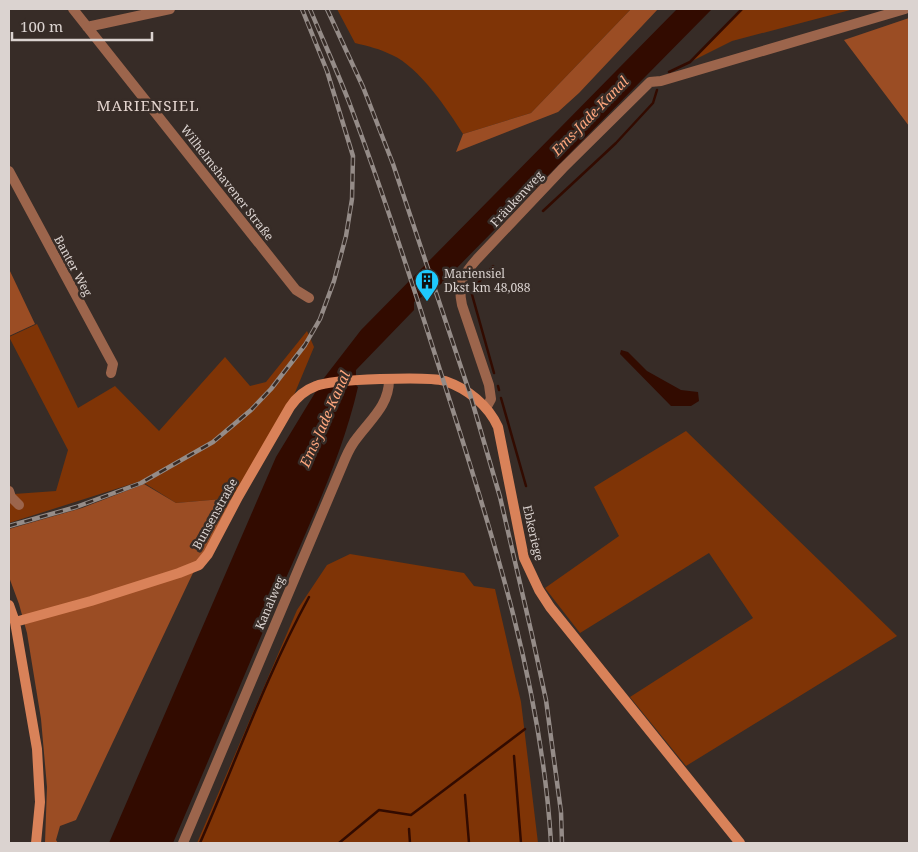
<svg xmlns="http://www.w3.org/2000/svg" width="918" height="852" viewBox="0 0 918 852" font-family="'Noto Serif',serif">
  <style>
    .green { fill: #7f3406 }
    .forest { fill: #9b4d24 }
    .water { fill: #320b00 }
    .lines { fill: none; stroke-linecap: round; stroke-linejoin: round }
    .stream { stroke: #320b00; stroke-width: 2.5 }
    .street { stroke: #9c654c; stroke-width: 10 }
    .secondary { stroke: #d98259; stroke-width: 10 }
    .rail-casing { stroke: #958c88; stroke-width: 4.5 }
    .rail { stroke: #372c27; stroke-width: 2.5; stroke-dasharray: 8; stroke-linecap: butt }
    .labels { text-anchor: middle; stroke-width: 5; stroke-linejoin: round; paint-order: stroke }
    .street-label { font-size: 12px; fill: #dbd3d0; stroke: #372c27 }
    .poi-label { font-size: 12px; fill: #dbd3d0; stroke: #372c27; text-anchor: start }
    .water-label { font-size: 14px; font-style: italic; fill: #fea67d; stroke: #372c27 }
    .quarter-label { font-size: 15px; letter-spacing: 1px; fill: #e4d5cf; stroke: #372c27 }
  </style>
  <rect width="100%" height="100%" fill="#372c27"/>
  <path class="green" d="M 337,9 L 631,9 L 531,113 L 463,134 C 448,110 419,67 392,55 C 380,49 368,46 355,43 Z
    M 742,9 L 854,9 L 732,41 L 690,62 Z
    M 37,324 L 78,408 L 115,386 L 159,431 L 225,357 L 250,386 L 266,382 L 307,331 L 314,347 L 294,395 L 234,498 L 176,503 L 141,481 L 9,523 L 9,483 L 14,494 L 56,491 L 68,450 L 9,337 Z
    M 686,431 L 897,636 L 686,766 L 630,697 L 753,618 L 709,553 L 580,633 L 545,588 L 619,536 L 594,487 Z
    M 350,554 L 464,573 L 474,586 L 495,589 L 521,702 L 538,843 L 197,843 L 297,610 L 327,565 Z"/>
  <path class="forest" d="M 631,9 L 658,9 L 579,93 L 558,112 L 456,152 L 463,134 L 531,113 Z
    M 909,18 L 909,126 L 844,40 Z
    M 9,269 L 35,324 L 9,336 Z
    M 144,484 L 176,503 L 234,498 L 192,575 L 76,820 L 60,826 L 56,840 L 58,843 L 45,843 L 47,787 L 41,719 L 27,633 L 19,604 L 9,577 L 9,529 L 82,508 Z"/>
  <path class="water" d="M 677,9 L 712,9 L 441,284 L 414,302 L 414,310 L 356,370 L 356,385 L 358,387 C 343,453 313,516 286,578 C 248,666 211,755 173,843 L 109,843 L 276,457 L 324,378 L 361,330 Z
    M 621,350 L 628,352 L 647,371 L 681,390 L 698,392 L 699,401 L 691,406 L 671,406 L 620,354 Z"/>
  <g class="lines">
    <path class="stream" d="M 669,72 L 690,62 L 742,9
      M 543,211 L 616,143 L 653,103 L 657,90
      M 493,266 L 471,291 L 494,373
      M 498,386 L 499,390
      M 501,398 L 526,486
      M 514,756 L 521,843
      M 465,795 L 469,843
      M 409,829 L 410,843
      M 200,843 C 236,761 266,676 309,597
      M 339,843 L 379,810 L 411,815 L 525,729"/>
    <path class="street" d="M 73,9 L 296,290 L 309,298
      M 87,27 L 170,9
      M 9,171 L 113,364 L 111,373
      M 486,408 L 491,399 L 489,385 L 462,305 C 457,282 463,275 477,259 L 563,168 L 650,82 L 661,81 L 905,9
      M 9,491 L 11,497 L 19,505
      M 183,843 L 345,459 C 348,452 352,444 357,438 C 371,419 389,405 389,380"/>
    <path class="secondary" d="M 9,605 L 15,622 L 37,749 L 40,802 L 36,843
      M 15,622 L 91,601 L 179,573 L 199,565 L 208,554 L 238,497 L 290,407 C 296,398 305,390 316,386 C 332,379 428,376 445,381 C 468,389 488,405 498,427 L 524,558 L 539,590 L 550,607 L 740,843"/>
    <defs>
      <path id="rail" d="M 310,9 C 323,40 337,71 349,102 C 385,197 416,295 447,392 C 494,538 542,690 551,843
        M 327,9 L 363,87 L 393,164 L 470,394 L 500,497 L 532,635 L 546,700 L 561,812 L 562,843
        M 9,526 L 76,507 L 141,483 L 213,442 L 251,410 L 271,389 L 305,345 L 320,319 L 334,281 L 346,236 L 352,199 L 353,156 L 327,71 L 302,9"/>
    </defs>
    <use href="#rail" class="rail-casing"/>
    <use href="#rail" class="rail"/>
  </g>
  <defs>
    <symbol id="building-pin" viewBox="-11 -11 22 30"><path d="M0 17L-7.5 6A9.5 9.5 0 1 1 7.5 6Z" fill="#1ec9fd" stroke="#372c27"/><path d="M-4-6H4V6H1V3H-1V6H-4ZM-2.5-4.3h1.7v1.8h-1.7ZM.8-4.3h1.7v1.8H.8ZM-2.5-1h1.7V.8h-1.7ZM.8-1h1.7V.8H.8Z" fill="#111"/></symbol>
  </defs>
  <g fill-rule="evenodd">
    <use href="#building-pin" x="413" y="267" width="28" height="38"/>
  </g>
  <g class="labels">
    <g class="street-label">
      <text transform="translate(227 183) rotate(52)" y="4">Wilhelmshavener Straße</text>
      <text transform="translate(517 199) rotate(-47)" y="4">Fräukenweg</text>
      <text transform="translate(73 266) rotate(62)" y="4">Banter Weg</text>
      <text transform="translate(215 514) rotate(-61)" y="4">Bunsenstraße</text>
      <text transform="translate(533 533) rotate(77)" y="4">Ebkeriege</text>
      <text transform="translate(270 603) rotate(-67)" y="4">Kanalweg</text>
    </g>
    <g class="poi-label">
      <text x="444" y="278">Mariensiel<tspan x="444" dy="14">Dkst km 48,088</tspan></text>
    </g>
    <g class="water-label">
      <text transform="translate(590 116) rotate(-46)" y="5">Ems-Jade-Kanal</text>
      <text transform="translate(325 419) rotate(-66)" y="5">Ems-Jade-Kanal</text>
    </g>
    <g class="quarter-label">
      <text x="148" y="111">MARIENSIEL</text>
    </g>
  </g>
  <rect width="918" height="852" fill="none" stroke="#dbd3d0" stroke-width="20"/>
  <path d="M12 32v8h140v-8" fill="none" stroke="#dbd3d0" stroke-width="2.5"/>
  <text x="20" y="32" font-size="15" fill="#dbd3d0" stroke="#372c27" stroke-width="4" paint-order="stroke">100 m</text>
</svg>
